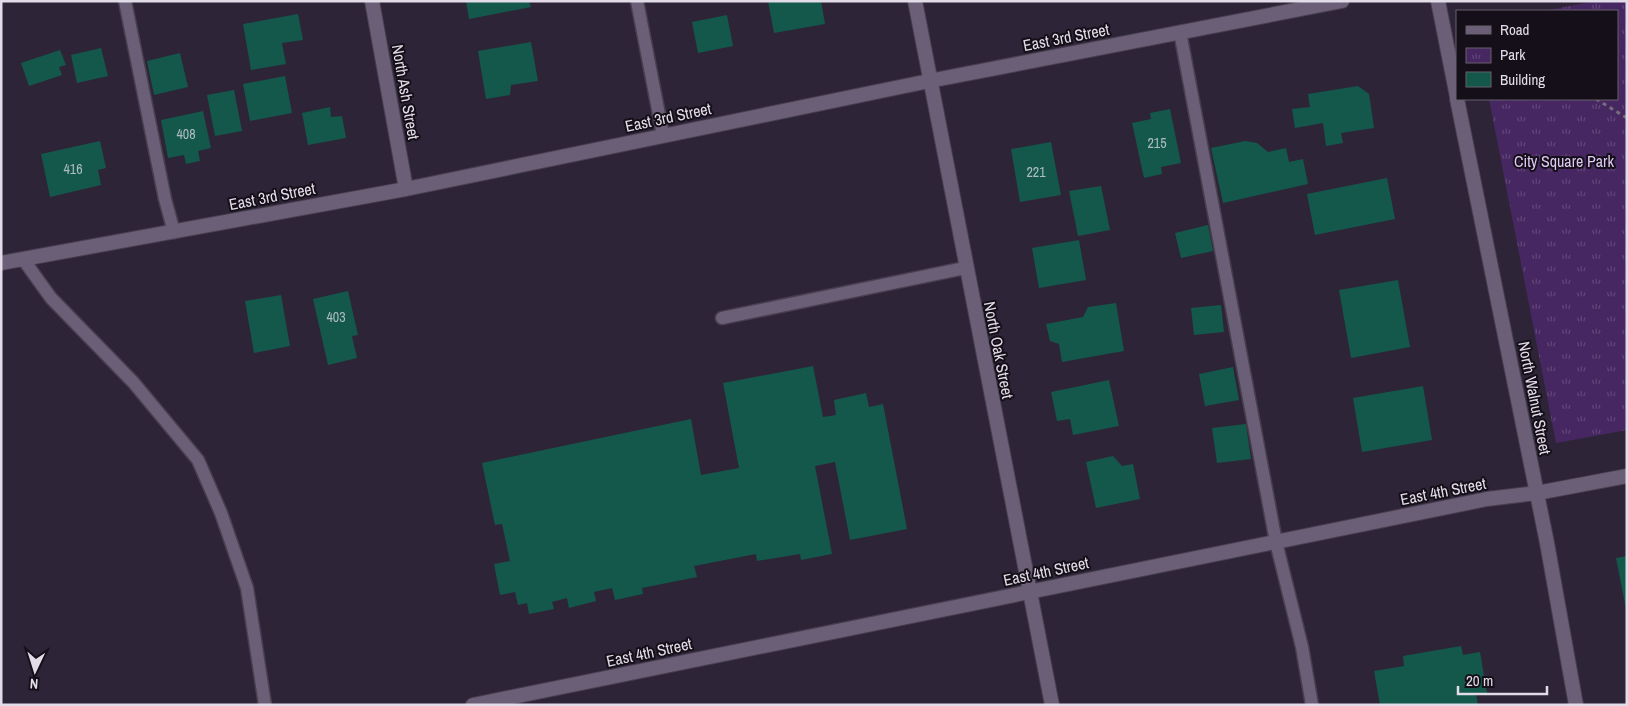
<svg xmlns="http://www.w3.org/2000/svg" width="1628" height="706" viewBox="0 0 1628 706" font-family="'Archivo Narrow',sans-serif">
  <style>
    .park { fill: url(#park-tufts) }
    .building { fill: #13584b }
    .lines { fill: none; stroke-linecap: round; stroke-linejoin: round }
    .service-casing { stroke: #473f4f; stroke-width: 15 }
    .minor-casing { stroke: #473f4f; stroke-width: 16 }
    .tertiary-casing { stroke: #473f4f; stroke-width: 16 }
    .path { stroke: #756c7e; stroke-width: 3; stroke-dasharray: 4 4; stroke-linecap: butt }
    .service { stroke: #6a5f76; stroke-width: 12 }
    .minor { stroke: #6a5f76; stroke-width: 14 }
    .tertiary { stroke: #6a5f76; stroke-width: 14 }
    .labels { text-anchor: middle; stroke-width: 4; stroke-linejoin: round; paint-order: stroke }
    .number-label { font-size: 14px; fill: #aebbc2 }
    .street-label { font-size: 16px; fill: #e2dce9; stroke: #140f18 }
    .park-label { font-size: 16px; fill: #ddc9f2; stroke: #140f18 }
  </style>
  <defs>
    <pattern id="park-tufts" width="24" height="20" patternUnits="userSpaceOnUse" patternTransform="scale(1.25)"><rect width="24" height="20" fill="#472761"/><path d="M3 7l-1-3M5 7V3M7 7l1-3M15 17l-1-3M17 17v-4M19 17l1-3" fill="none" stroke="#614678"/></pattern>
  </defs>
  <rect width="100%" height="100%" fill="#2e2438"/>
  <path class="park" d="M 1596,1 L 1627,1 L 1627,430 L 1556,443 L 1489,99 L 1617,99 L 1617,11 L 1544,11 Z"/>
  <path class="building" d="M 466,1 L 529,1 L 531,7 L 469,19 Z
    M 768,1 L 821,1 L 825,24 L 774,33 Z
    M 298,14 L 303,40 L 282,43 L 286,64 L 251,70 L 243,24 Z
    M 727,15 L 733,46 L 698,53 L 692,22 Z
    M 531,42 L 538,81 L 511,85 L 510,95 L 486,99 L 478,51 Z
    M 101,48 L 108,76 L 77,83 L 71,55 Z
    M 60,50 L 66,65 L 59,67 L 62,75 L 29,86 L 21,63 Z
    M 180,53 L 188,87 L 154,95 L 147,61 Z
    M 285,76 L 292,113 L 250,121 L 243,84 Z
    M 1358,86 L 1369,94 L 1374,128 L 1341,133 L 1343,143 L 1326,146 L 1323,123 L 1295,128 L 1292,109 L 1310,107 L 1308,94 Z
    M 234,90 L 242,131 L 215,136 L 207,95 Z
    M 330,107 L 331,117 L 342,116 L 346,138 L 308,145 L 302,113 Z
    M 1170,109 L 1181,163 L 1161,167 L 1162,174 L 1144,178 L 1132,123 L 1151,119 L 1150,113 Z
    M 203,111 L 211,148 L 198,151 L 200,161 L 186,164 L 184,155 L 168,158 L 161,120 Z
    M 100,141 L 106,168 L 98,170 L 101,185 L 50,197 L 41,154 Z
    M 1245,141 L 1257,143 L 1268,152 L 1286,148 L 1289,162 L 1303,159 L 1308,184 L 1223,203 L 1211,148 Z
    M 1051,142 L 1061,195 L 1020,202 L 1011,149 Z
    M 1387,178 L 1395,219 L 1315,235 L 1307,194 Z
    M 1101,186 L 1110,230 L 1078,236 L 1069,191 Z
    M 1208,225 L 1213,251 L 1181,258 L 1175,233 Z
    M 1079,240 L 1086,280 L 1039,288 L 1032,248 Z
    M 1398,280 L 1410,347 L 1351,358 L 1339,290 Z
    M 348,291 L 358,335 L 352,336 L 357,358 L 328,365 L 313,299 Z
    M 281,295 L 290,346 L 254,353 L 245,301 Z
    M 1116,303 L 1124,351 L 1062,362 L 1059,344 L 1050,341 L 1046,324 L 1083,317 L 1088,307 Z
    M 1221,305 L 1224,332 L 1194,335 L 1191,308 Z
    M 813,366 L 823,417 L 836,415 L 834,400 L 866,393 L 869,407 L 883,404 L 907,529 L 850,540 L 835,462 L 815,466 L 832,554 L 801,560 L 800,554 L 757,561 L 756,554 L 694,566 L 697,577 L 642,588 L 643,594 L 615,600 L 612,588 L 594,592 L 596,601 L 569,608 L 567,598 L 552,602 L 554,609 L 529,614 L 527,603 L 518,605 L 515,592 L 500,595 L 494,564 L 510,561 L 502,524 L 495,525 L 482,463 L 691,419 L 701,475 L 739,468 L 723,383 Z
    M 1233,367 L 1239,400 L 1205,406 L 1199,374 Z
    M 1109,380 L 1119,426 L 1073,435 L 1070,419 L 1057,421 L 1051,392 Z
    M 1423,386 L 1432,440 L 1362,452 L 1353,398 Z
    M 1246,424 L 1251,459 L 1217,463 L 1212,428 Z
    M 1113,456 L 1122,466 L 1133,464 L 1140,499 L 1096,508 L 1086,462 Z
    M 1627,556 L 1627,609 L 1626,609 L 1616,558 Z
    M 1461,646 L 1463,655 L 1480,652 L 1487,693 L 1476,694 L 1478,705 L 1380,705 L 1374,671 L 1404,666 L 1403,656 Z"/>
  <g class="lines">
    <defs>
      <path id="service" d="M 125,1 L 165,199 L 174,232
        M 637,1 L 663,135
        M 1180,32 L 1276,542 L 1302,647 L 1312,705
        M 23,259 L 51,298 L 133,382 L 198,460 L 221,513 L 247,588 L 265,705
        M 722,318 L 965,268"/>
      <path id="minor" d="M 372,1 L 406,189
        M 915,1 L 1052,705
        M 1438,1 L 1457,97
        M 1457,99 L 1547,543 L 1576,705
        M 1,263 L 406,189 L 929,81 L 1342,1"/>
      <path id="tertiary" d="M 473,705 L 1487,499 L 1537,493 L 1627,476"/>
    </defs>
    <use href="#service" class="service-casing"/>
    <use href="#minor" class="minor-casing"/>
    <use href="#tertiary" class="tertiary-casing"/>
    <path class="path" d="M 1596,99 L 1627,118"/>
    <use href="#service" class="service"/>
    <use href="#minor" class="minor"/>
    <use href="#tertiary" class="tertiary"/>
  </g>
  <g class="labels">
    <g class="number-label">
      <text x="186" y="139">408</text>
      <text x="1157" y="148">215</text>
      <text x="73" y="174">416</text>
      <text x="1036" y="177">221</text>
      <text x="336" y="322">403</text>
    </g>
    <g class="street-label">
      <text transform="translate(1066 37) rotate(-11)" y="6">East 3rd Street</text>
      <text transform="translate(406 92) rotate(80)" y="6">North Ash Street</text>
      <text transform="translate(668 117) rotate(-12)" y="6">East 3rd Street</text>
      <text transform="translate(272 196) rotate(-11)" y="6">East 3rd Street</text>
      <text transform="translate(999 350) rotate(79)" y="6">North Oak Street</text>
      <text transform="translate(1535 398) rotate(79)" y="6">North Walnut Street</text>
      <text transform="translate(1443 491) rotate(-11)" y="6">East 4th Street</text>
      <text transform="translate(1046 571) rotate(-12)" y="6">East 4th Street</text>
      <text transform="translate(649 652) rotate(-12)" y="6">East 4th Street</text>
    </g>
    <g class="park-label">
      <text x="1564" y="167">City Square Park</text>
    </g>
  </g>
  <rect width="1628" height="706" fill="none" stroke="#e2dce9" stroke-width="5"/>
  <rect x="1456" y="10" width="162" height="90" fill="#140f18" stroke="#66616c"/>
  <rect x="1466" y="26" width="25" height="8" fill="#6a5f76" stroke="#66616c"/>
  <text x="1500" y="35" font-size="15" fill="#e2dce9">Road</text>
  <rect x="1466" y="48" width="25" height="15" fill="url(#park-tufts)" stroke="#66616c"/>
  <text x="1500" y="60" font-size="15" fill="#e2dce9">Park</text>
  <rect x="1466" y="72" width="25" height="15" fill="#13584b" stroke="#66616c"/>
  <text x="1500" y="85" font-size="15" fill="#e2dce9">Building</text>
  <g transform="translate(35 671) rotate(184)" stroke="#140f18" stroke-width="4" paint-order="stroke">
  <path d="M0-4L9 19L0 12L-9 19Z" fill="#e2dce9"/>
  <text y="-8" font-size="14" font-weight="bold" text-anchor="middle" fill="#e2dce9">N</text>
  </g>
  <path d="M1458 686v8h89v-8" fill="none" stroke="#e2dce9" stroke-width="2.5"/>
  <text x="1466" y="686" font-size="15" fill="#e2dce9" stroke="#140f18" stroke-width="4" paint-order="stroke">20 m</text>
</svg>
